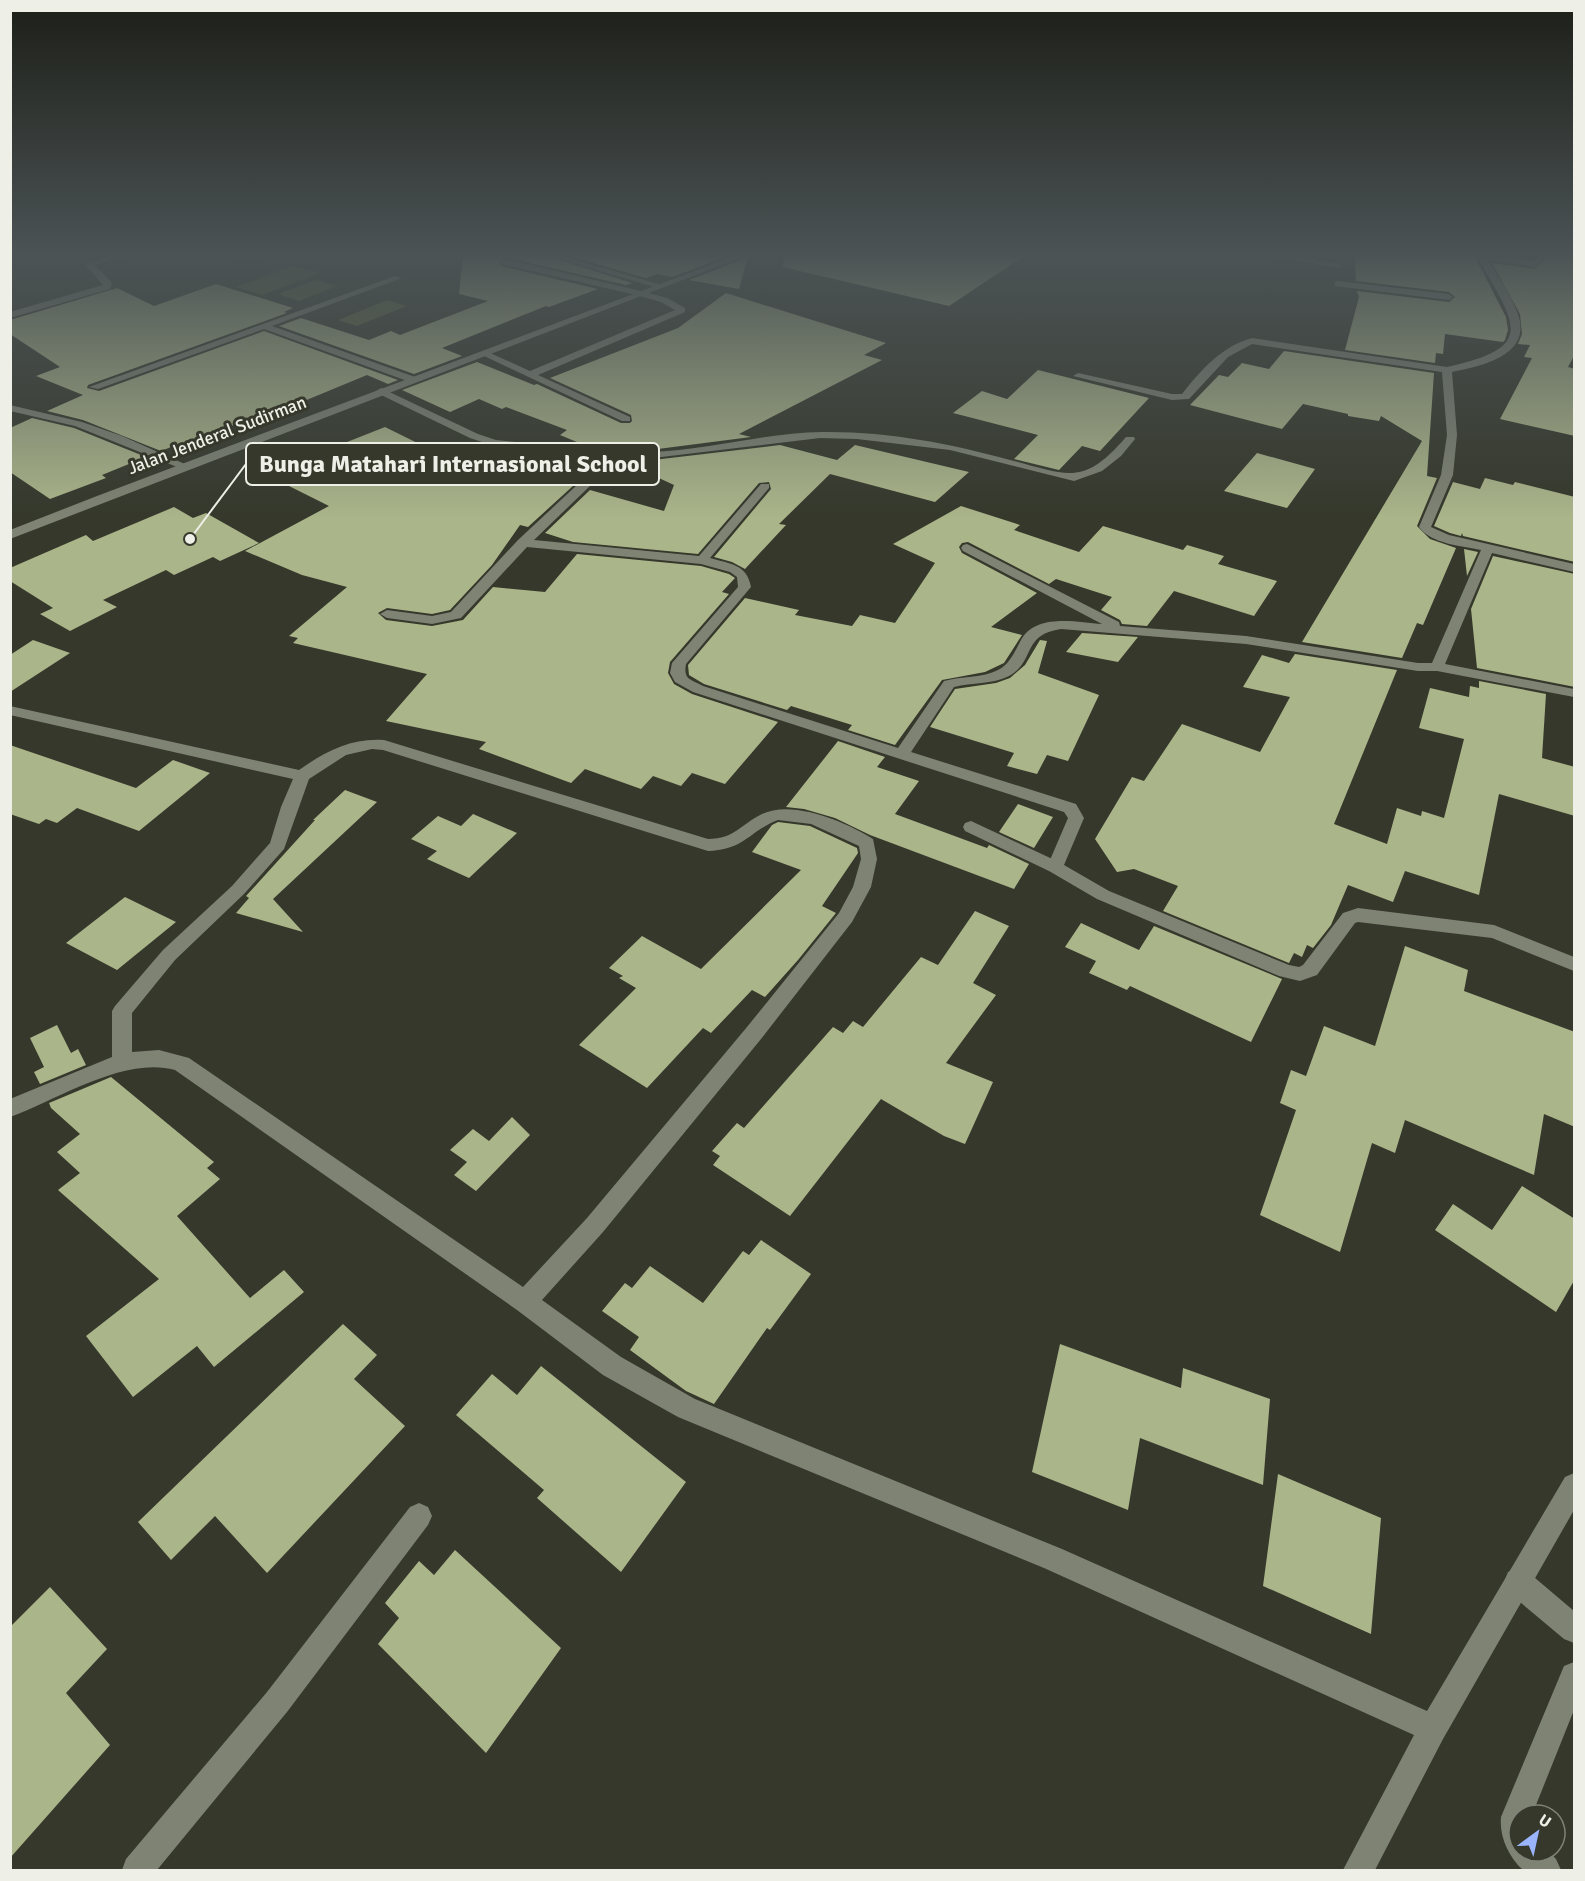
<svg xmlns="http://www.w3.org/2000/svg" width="1585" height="1881" viewBox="0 0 1585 1881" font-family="Signika,sans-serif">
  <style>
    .green { fill: #5c643d }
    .building { fill: #abb58a }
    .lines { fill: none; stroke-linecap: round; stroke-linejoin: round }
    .service { fill: #7f8374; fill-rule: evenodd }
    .minor { fill: #7f8374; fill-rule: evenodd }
    .tertiary { fill: #7f8374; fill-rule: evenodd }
    .labels { text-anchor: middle; stroke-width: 6; stroke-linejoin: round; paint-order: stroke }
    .far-street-label { font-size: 18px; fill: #eef0e8; stroke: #35382b }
    .leader { fill: none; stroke: #eef0e8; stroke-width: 2 }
    .callout-dot { fill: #eef0e8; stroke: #35382b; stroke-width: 2 }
    .callout { fill: #35382b; stroke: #eef0e8; stroke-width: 2 }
    .callout-label { font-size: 24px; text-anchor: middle; font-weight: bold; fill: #eef0e8 }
  </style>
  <rect width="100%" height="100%" fill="#35382b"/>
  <path class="green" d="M 293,266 L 319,273 L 262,295 L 236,287 Z
    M 316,280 L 337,286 L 299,301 L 278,294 Z
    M 387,300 L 407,306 L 357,326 L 338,320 Z"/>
  <path class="building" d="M 463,256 L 547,256 L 632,283 L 626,285 L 504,257 L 499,261 L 501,266 L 598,289 L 549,307 L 546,306 L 442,348 L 462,356 L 414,374 L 279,326 L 301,318 L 369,340 L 391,331 L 400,335 L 488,301 L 459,294 Z
    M 569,256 L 728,256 L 672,277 L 657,274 L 646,278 Z
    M 748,256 L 739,289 L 689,280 L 746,258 Z
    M 784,256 L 1024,256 L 949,306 L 783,267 Z
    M 1355,256 L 1472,256 L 1477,261 L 1506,317 L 1508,330 L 1505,340 L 1503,342 L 1445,334 L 1443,354 L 1436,353 L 1435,363 L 1345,350 L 1359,297 L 1357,291 L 1449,302 L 1455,297 L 1449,292 L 1356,281 Z
    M 1549,256 L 1575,256 L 1575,354 L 1568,367 L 1575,369 L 1575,436 L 1500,419 L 1532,358 L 1524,357 L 1530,345 L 1518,344 L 1522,334 L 1520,314 L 1492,263 L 1535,269 Z
    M 216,284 L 293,308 L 284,312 L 287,313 L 88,385 L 87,388 L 99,391 L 264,331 L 398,380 L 388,384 L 367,375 L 246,425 L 241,422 L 175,449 L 171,447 L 161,451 L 83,420 L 47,411 L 83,395 L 36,376 L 60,367 L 10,334 L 10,320 L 117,288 L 154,306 Z
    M 726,293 L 886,343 L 864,355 L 882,360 L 739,434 L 751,437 L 650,450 L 589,447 L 560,435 L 567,430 L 506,407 L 502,409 L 479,399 L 450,412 L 402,390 L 477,362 L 534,385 L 537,384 L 621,423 L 630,423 L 632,421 L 631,415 L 550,378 L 678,328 Z
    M 1284,351 L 1434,373 L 1427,476 L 1437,478 L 1417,526 L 1430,539 L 1456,548 L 1423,625 L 1417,623 L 1402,658 L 1302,642 L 1422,441 L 1381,416 L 1379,421 L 1348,416 L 1348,414 L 1303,404 L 1282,429 L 1190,405 L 1219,375 L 1228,377 L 1242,363 L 1269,369 Z
    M 1038,370 L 1149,398 L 1100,451 L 1082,446 L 1059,470 L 1014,459 L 1038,435 L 953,413 L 982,391 L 1007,399 Z
    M 32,418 L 74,428 L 146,457 L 102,475 L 106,478 L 50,499 L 10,472 L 10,428 Z
    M 385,427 L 466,467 L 480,458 L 574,485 L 528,527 L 520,525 L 492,565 L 450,610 L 432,614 L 387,608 L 378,613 L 386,620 L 432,626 L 463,620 L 493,587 L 545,592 L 577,554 L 701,566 L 729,574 L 735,578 L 722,592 L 729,594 L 670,662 L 668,673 L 674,684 L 692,694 L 778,722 L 725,784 L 692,773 L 681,786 L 653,776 L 641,789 L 585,769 L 571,783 L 479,749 L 486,742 L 386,721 L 427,674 L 293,643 L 298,638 L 289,636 L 347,587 L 302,575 L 245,551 L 329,506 L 277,480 L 287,476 L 276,470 Z
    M 780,445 L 837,460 L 855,445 L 969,472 L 935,502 L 830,474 L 779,524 L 786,525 L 745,569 L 732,562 L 714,557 L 771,489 L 769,482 L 759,483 L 698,554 L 573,542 L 545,533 L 590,490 L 664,511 L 674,485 L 620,460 L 653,460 Z
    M 1257,453 L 1315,469 L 1287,508 L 1224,491 Z
    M 1485,478 L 1513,485 L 1515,482 L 1575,497 L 1575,562 L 1463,536 L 1462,533 L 1461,536 L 1450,533 L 1434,526 L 1453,482 L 1480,489 Z
    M 961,506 L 1020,525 L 1014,530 L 1079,552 L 1103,526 L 1183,550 L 1187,545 L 1224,556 L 1218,564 L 1277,581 L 1254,616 L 1174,591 L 1147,626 L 1122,624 L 1120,620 L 1101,610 L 1112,597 L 1056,579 L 1049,584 L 968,542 L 962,543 L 959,547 L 962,553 L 1037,593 L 991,627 L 1022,635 L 1004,663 L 985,672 L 942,680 L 895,745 L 848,730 L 852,725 L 791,706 L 787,710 L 704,684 L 689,675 L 688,665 L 745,598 L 799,610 L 795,615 L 852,626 L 860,615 L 895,623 L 935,563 L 893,544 Z
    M 174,507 L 193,518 L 206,513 L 259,543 L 220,561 L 213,557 L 174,575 L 166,570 L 103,600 L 117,607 L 70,631 L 40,614 L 53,608 L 10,581 L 10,568 L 86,535 L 93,541 Z
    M 1464,549 L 1478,552 L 1467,576 Z
    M 1493,556 L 1575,574 L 1575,687 L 1477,668 L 1471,609 Z
    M 1082,633 L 1138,637 L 1118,662 L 1066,652 Z
    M 33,640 L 70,653 L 10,692 L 10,655 Z
    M 1040,640 L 1047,641 L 1038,673 L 1099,695 L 1068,761 L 1047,755 L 1037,774 L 1007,766 L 1014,753 L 930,727 L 955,689 L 996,683 L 1010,678 L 1025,665 Z
    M 1295,654 L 1397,670 L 1334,824 L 1387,844 L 1397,808 L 1421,816 L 1422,811 L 1444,818 L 1464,739 L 1419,728 L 1430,688 L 1469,697 L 1470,686 L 1479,688 L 1479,681 L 1546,694 L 1542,758 L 1575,767 L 1575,816 L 1499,794 L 1479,895 L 1405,871 L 1393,902 L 1348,885 L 1331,925 L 1313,948 L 1307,945 L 1302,957 L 1294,953 L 1289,963 L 1163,911 L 1178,886 L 1134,869 L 1117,872 L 1095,839 L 1132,777 L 1144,781 L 1182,724 L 1260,752 L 1290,697 L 1243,687 L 1262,655 L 1289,663 Z
    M 838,741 L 885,757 L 877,767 L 919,781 L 895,814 L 987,848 L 989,845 L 1029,864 L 1014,889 L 870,835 L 835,818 L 804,809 L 786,807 Z
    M 10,745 L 136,788 L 173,760 L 210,773 L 139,831 L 77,808 L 57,823 L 46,819 L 39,824 L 10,814 Z
    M 345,790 L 377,802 L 273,899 L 303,932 L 236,913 L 249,898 L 246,896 L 315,820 L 313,820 Z
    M 1018,804 L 1053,817 L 1034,848 L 999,832 Z
    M 473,814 L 517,833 L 469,878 L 427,859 L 437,851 L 411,839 L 438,816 L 461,826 Z
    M 778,822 L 810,826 L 857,848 L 858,853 L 822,906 L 836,913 L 798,960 L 765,997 L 752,990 L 711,1033 L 703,1028 L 647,1088 L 579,1045 L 636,988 L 619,978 L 623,976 L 609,968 L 642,936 L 701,969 L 801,870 L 752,852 L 772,825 Z
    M 125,897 L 176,922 L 117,970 L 66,943 Z
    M 975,911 L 1009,926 L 973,983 L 996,995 L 946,1063 L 993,1082 L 965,1144 L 944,1136 L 881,1099 L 790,1216 L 713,1165 L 720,1156 L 712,1151 L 737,1123 L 744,1128 L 833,1027 L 843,1033 L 853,1021 L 863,1027 L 921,957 L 938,965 Z
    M 1081,923 L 1139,950 L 1154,926 L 1282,979 L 1251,1042 L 1130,986 L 1127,990 L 1089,973 L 1096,961 L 1065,947 Z
    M 1405,946 L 1468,970 L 1464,991 L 1575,1032 L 1575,1127 L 1544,1114 L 1534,1175 L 1405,1120 L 1395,1153 L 1372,1143 L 1340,1252 L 1260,1215 L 1296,1110 L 1280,1103 L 1291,1070 L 1306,1076 L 1324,1026 L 1375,1046 Z
    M 57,1025 L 71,1053 L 78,1049 L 86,1065 L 40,1084 L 34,1072 L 44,1067 L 30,1038 Z
    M 111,1077 L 214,1162 L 207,1168 L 220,1179 L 177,1216 L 250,1298 L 284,1270 L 304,1292 L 214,1367 L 197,1346 L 133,1397 L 86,1336 L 159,1279 L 58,1190 L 80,1173 L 57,1152 L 80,1134 L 51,1108 L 49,1103 Z
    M 512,1117 L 530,1135 L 476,1191 L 454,1175 L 467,1162 L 450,1150 L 473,1129 L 489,1141 Z
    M 1522,1186 L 1575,1219 L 1575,1279 L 1556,1312 L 1435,1230 L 1453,1204 L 1492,1230 Z
    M 761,1240 L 811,1274 L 770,1330 L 767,1328 L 714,1404 L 686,1391 L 630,1350 L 639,1337 L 602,1311 L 625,1283 L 632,1288 L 650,1266 L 703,1303 L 743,1251 L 749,1255 Z
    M 343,1324 L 377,1355 L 354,1379 L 405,1426 L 267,1573 L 215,1516 L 171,1560 L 138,1522 Z
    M 1060,1344 L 1181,1388 L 1183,1368 L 1270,1399 L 1263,1485 L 1140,1438 L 1128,1510 L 1032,1472 Z
    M 541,1366 L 686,1482 L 621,1572 L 537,1498 L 544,1490 L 456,1415 L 492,1374 L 517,1395 Z
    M 1278,1474 L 1381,1518 L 1371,1634 L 1263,1586 Z
    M 455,1550 L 561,1648 L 486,1753 L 378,1644 L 399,1618 L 385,1603 L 419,1561 L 434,1575 Z
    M 50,1587 L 107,1649 L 66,1693 L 110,1745 L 10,1858 L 10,1627 Z"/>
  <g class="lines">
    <path class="service" d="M 549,256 L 562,256 L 665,286 L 658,288 Z
      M 505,259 L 645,292 L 667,298 L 685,308 L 685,312 L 538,375 L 630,417 L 630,421 L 622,421 L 480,354 L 488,352 L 530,371 L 675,310 L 661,302 L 640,296 L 502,264 L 501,262 Z
      M 971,821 L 1061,863 L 1063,867 L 1061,871 L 1049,871 L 965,831 L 963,827 L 965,823 Z
      M 1518,1568 L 1528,1572 L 1574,1611 L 1574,1643 L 1564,1639 L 1508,1592 L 1504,1582 L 1508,1572 Z
      M 1574,1662 L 1574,1710 L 1532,1815 L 1519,1815 L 1519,1851 L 1548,1851 L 1556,1859 L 1561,1870 L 1523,1870 C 1509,1857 1499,1837 1501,1817 L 1564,1666 Z"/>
    <path class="minor" d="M 111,256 L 124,256 L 95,265 L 112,283 L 110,289 L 10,318 L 10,312 L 103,285 L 85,264 Z
      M 236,256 L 261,256 L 249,260 Z
      M 1275,256 L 1294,256 L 1343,265 L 1339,268 Z
      M 1474,256 L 1494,256 L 1533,261 L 1539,256 L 1547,256 L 1535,267 L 1488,260 C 1498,277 1517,303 1520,322 C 1526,358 1476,367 1452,372 L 1457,435 L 1453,475 L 1431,527 L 1449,535 L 1574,564 L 1574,572 L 1492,553 L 1445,664 L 1574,689 L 1574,697 L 1437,671 L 1418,671 L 1246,644 L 1061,629 C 1021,635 1036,661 1009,676 C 992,685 972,682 954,687 L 911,752 L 1076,804 L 1084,818 L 1064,865 L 1109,891 L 1289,965 L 1299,967 L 1303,965 L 1343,913 L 1358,908 L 1494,925 L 1574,957 L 1574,971 L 1492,938 L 1358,922 L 1355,923 L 1317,975 L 1300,981 L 1279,976 L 1097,899 L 1049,871 L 1047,867 L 1068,818 L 1064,812 L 693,692 L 675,682 L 670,673 L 672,663 L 738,587 L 737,577 L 730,572 L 701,564 L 527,547 L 461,618 L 432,624 L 387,618 L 380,614 L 387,610 L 432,616 L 451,612 L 518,540 L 607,457 L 491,445 L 470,438 L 377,393 L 376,391 L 381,388 L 478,434 L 496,440 C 547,445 599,453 650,452 C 708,450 764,433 822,432 C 885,431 949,443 1010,460 C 1068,475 1083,487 1126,437 L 1134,437 L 1135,439 L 1121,456 L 1102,471 L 1074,481 L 950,450 L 857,439 L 820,438 L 653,458 L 619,458 L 534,540 L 699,556 L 761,484 L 769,484 L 769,488 L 710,558 C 730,564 747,564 751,587 L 686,664 C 683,680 691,679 703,686 L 898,748 L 944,681 C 961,676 983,678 998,670 C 1010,664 1015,651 1021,640 C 1036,613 1076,622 1102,624 L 963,551 L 961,548 L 963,545 L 967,544 L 1119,622 L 1120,626 L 1246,636 L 1418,663 L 1432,663 L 1481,550 C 1462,546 1431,544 1419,527 L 1441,475 L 1447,435 L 1442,372 L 1252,344 L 1228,357 L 1189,399 L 1172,400 L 1073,376 L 1078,373 L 1172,394 L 1182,394 C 1201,370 1222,346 1252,338 L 1447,367 C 1539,347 1514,324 1479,259 Z
      M 395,276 L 402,278 L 272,326 L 418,378 L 418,382 L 410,382 L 264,329 L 98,389 L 89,387 Z
      M 1338,281 L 1449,294 L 1453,297 L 1449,300 L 1335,286 L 1335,282 Z
      M 10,405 L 82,422 L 122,436 L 187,465 L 185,467 L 177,467 L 75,426 L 10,411 Z
      M 10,706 L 299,770 C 326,751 351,738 384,740 L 708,839 C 735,839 741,824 762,814 C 792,799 847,822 873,839 L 877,859 L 871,887 L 852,922 L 761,1039 L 603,1232 L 542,1300 L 621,1357 L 695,1399 L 1062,1549 L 1427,1711 L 1565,1477 L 1574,1473 L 1574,1510 L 1443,1739 L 1375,1870 L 1343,1870 L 1414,1735 L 1044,1568 L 678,1417 L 603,1375 L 517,1310 L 175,1070 C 124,1056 59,1099 10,1117 L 10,1099 L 112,1057 L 112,1011 L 115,1006 L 163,950 L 232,886 L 270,843 L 281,807 L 293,779 L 10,715 ZM 372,749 L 383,750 L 708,851 C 745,850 749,831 778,820 L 811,824 L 859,846 L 861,859 L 853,887 L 839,913 L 747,1027 L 587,1218 L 523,1287 L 189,1058 L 159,1050 L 132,1052 L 132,1013 L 175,960 L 244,894 L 284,849 L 309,779 L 346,755 Z
      M 419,1503 L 428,1507 L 432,1516 L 428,1525 L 287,1712 L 157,1870 L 122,1870 L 126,1859 L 267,1692 L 410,1507 Z"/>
    <path class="tertiary" d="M 734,256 L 745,256 L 10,539 L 10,530 L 97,496 Z"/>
  </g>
  <linearGradient id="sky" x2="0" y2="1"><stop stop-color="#1d1f18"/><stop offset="0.49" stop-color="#4b5355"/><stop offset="1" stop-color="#4b5355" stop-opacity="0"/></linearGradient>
  <rect width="1585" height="519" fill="url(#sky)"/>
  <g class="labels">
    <g class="far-street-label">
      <text transform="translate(217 435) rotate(-21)" y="6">Jalan Jenderal Sudirman</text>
    </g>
  </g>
  <path class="leader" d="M190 539L246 464"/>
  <circle class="callout-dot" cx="190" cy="539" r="6"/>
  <rect class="callout" x="246" y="443" width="413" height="42" rx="6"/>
  <g class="callout-label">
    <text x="453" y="472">Bunga Matahari Internasional School</text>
  </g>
  <rect width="1585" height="1881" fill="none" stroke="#eef0e8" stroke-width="24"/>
  <g transform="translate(1537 1833) rotate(33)"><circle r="28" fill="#35382b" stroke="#7f8277" stroke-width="1.5"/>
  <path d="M0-4.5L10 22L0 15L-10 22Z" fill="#9ab5fd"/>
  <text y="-9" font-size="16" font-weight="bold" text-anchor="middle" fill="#eef0e8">U</text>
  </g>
</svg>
